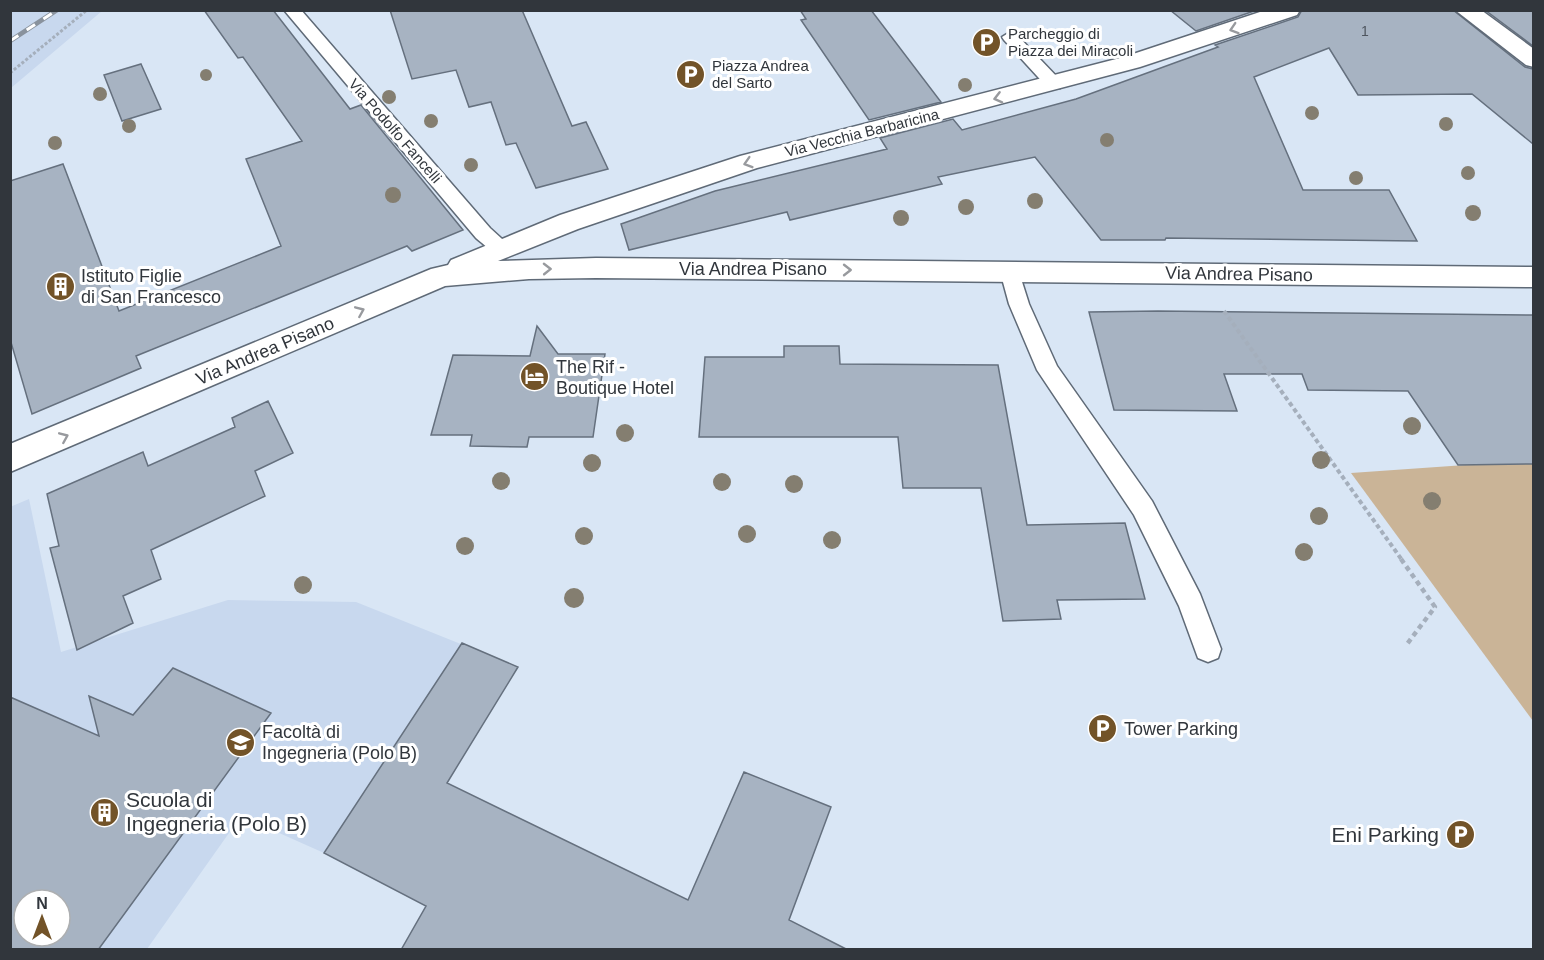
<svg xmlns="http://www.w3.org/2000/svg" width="1544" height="960" viewBox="0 0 1544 960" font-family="Helvetica,sans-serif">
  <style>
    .built { fill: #c8d8ee; fill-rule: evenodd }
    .green { fill: #cab497 }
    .building { fill: #a7b3c2; stroke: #65707e; stroke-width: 1.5; fill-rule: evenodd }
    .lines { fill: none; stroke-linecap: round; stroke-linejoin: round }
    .service-casing { stroke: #5f6a77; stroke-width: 3 }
    .minor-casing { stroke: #5f6a77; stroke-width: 3 }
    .secondary-casing { stroke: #5f6a77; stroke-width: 3 }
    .path-far2 { stroke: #a5afbc; stroke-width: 3; stroke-dasharray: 3 2; stroke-linecap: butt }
    .path-far1 { stroke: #a5afbc; stroke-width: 4; stroke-dasharray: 4.5 3; stroke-linecap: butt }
    .path { stroke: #a5afbc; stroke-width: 4.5; stroke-dasharray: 5 4; stroke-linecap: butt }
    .service { fill: #fff; fill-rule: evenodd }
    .minor { fill: #fff; fill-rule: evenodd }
    .secondary { fill: #fff; fill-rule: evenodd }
    .rail-casing { stroke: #89929d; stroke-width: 4.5 }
    .rail { stroke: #fff; stroke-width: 3; stroke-dasharray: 10; stroke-linecap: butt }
    .tree { fill: #847e70 }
    .oneway { stroke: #989a9e }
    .labels { text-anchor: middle; stroke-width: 6; stroke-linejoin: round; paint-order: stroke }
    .far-number-label { font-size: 14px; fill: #4e555e }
    .far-poi-label { font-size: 15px; fill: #31363c; stroke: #fff; text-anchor: start }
    .far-street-label { font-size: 15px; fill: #31363c; stroke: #fff }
    .street-label { font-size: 18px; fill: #31363c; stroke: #fff }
    .poi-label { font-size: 18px; fill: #31363c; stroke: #fff; text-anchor: start }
    .near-poi-label { font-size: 21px; fill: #31363c; stroke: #fff; text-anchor: start }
  </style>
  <rect width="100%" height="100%" fill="#d9e6f5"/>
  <path class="built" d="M 11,10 L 102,10 L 102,11 L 11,88 Z
    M 29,499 L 61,652 L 228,600 L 356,602 L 518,667 L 385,885 L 324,853 L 241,816 L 147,949 L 11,949 L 10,507 ZM 24,900 L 60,900 L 60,936 L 24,936 Z"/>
  <path class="green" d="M 1494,463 L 1533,464 L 1533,721 L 1351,473 Z"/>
  <path class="building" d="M 204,10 L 273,10 L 350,109 L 361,105 L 463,230 L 412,251 L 407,246 L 136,356 L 141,368 L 32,414 L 10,339 L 10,181 L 63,164 L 119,311 L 281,246 L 246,159 L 302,141 L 243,57 L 238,58 Z
    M 390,10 L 522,10 L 572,126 L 586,122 L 608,169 L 536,188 L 516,143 L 506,145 L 491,102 L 469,107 L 456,70 L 412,79 Z
    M 800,10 L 871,10 L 941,102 L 869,120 L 801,20 L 806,19 Z
    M 1170,10 L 1257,10 L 1196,31 Z
    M 1302,10 L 1453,10 L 1525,67 L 1533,69 L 1533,144 L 1472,94 L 1358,95 L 1329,48 L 1254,77 L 1303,190 L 1389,190 L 1417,241 L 1166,238 L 1165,240 L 1101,240 L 1035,157 L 938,177 L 942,184 L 790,220 L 787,212 L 629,250 L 621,224 L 715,191 L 887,149 L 880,138 L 953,119 L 962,130 L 1076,99 L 1218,47 L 1215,45 L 1298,17 Z
    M 1485,10 L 1533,10 L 1533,46 Z
    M 141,64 L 161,109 L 122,121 L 104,75 Z
    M 1158,311 L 1533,315 L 1533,464 L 1458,465 L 1408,391 L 1308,390 L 1302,374 L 1224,374 L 1237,411 L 1114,410 L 1089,312 Z
    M 537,326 L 558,354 L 605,354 L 593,437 L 529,437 L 527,447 L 470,446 L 472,435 L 431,435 L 453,355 L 530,356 Z
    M 784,346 L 839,346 L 840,364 L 998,365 L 1027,525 L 1125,523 L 1145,599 L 1057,600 L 1061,619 L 1003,621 L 981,488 L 903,488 L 898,437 L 699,437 L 705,357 L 784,357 Z
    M 268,401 L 293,453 L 255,471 L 265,496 L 151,550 L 161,579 L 123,596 L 133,623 L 77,650 L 50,548 L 59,546 L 47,494 L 143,452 L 148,466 L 235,427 L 232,418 Z
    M 462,643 L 518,667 L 447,783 L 688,900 L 744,772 L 831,807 L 789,920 L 848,950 L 401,950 L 426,906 L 324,853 Z
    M 173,668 L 271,713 L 98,950 L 10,950 L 10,697 L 99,736 L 89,696 L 133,715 ZM 24,900 L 60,900 L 60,936 L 24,936 Z"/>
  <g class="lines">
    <defs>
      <path id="service" d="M 284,10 L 301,10 L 490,228 L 512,248 L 509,253 C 495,257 486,246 476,238 Z
        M 1010,32 L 1016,34 L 1060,80 L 1063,84 L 1060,88 L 1048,88 L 1004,40 L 1002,37 Z
        M 1010,264 L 1017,266 L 1029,304 L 1057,366 L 1152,501 L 1200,594 L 1221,649 L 1218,658 L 1208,662 L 1198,658 L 1179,606 L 1134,515 L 1037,370 L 1009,304 L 1000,271 L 1003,266 Z"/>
      <path id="minor" d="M 1266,10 L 1300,10 L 1297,15 L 1140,67 L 757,168 L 578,229 L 498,261 L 596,258 L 1534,267 L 1534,287 L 596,278 L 529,279 L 445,286 L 10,472 L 10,444 L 431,269 L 448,265 L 451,260 L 560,215 L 740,156 L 1124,57 Z"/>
      <path id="secondary" d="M 1455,10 L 1481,10 L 1534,49 L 1534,67 L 1526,65 Z"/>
    </defs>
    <use href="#service" class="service-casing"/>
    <use href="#minor" class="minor-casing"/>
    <use href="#secondary" class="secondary-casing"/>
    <path class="path-far2" d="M 10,73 L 87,10"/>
    <path class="path-far1" d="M 1224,311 L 1402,560"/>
    <path class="path" d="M 1401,559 L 1435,607 L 1407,644"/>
    <use href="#service" class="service"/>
    <use href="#minor" class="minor"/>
    <use href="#secondary" class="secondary"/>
    <defs>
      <path id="rail" d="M 10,41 L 57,10"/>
    </defs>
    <use href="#rail" class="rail-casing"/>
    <use href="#rail" class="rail"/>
  </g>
  <g class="tree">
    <circle cx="206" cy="75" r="6"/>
    <circle cx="965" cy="85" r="7"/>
    <circle cx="100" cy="94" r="7"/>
    <circle cx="389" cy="97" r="7"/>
    <circle cx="1312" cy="113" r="7"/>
    <circle cx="431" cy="121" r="7"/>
    <circle cx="1446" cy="124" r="7"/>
    <circle cx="129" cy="126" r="7"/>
    <circle cx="1107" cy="140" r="7"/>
    <circle cx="55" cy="143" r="7"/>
    <circle cx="471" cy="165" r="7"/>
    <circle cx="1468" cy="173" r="7"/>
    <circle cx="1356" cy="178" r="7"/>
    <circle cx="393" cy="195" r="8"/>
    <circle cx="1035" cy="201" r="8"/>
    <circle cx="966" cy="207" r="8"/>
    <circle cx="1473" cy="213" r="8"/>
    <circle cx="901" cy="218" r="8"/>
    <circle cx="1412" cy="426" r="9"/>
    <circle cx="625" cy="433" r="9"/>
    <circle cx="1321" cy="460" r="9"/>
    <circle cx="592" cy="463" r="9"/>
    <circle cx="501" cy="481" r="9"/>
    <circle cx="722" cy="482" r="9"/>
    <circle cx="794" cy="484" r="9"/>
    <circle cx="1432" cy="501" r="9"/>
    <circle cx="1319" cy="516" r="9"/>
    <circle cx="747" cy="534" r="9"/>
    <circle cx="584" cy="536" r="9"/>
    <circle cx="832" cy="540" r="9"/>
    <circle cx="465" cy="546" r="9"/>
    <circle cx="1304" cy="552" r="9"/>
    <circle cx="303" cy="585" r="9"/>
    <circle cx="574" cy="598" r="10"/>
  </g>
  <defs><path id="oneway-chevron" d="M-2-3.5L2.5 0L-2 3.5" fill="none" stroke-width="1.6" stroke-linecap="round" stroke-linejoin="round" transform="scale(1.5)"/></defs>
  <g class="oneway">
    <use href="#oneway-chevron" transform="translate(1234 29) rotate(162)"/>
    <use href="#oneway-chevron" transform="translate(998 98) rotate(166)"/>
    <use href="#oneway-chevron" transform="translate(748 163) rotate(163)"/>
    <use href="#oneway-chevron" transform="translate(547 269) rotate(-1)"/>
    <use href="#oneway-chevron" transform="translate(847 270)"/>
    <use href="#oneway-chevron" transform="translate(360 311) rotate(-23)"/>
    <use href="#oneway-chevron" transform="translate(64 437) rotate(-23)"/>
  </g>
  <defs>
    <symbol id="parking-disc" viewBox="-11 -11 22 22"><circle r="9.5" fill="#725328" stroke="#fff"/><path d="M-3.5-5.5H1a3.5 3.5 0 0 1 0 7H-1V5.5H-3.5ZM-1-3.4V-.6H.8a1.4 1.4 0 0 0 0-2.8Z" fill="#fff"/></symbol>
    <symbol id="building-disc" viewBox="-11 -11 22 22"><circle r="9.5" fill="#725328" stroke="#fff"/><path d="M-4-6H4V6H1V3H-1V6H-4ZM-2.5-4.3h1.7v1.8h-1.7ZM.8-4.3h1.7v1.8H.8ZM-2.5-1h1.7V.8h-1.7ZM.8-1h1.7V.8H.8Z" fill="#fff"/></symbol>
    <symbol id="hotel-disc" viewBox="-11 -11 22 22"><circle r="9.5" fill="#725328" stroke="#fff"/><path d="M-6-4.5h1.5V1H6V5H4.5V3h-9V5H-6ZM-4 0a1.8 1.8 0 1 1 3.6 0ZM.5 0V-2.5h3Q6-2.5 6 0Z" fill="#fff"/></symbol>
    <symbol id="university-disc" viewBox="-11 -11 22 22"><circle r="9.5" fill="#725328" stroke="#fff"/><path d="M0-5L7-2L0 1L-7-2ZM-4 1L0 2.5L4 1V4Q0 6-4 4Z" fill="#fff"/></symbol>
  </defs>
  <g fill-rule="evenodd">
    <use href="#parking-disc" x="970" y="26" width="33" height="33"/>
    <use href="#parking-disc" x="674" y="58" width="33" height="33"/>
    <use href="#building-disc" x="44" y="270" width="33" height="33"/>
    <use href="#hotel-disc" x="518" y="360" width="33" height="33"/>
    <use href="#parking-disc" x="1086" y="712" width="33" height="33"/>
    <use href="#university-disc" x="224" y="726" width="33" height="33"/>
    <use href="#building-disc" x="88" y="796" width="33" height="33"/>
    <use href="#parking-disc" x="1444" y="818" width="33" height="33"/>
  </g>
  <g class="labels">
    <g class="far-number-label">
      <text x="1365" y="36">1</text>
    </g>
    <g class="far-poi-label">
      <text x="1008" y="39">Parcheggio di<tspan x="1008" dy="17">Piazza dei Miracoli</tspan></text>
      <text x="712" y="71">Piazza Andrea<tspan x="712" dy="17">del Sarto</tspan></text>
    </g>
    <g class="far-street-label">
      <text transform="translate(395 131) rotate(49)" y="5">Via Podolfo Fancelli</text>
      <text transform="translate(862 133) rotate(-14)" y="5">Via Vecchia Barbaricina</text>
    </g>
    <g class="street-label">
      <text x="753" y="275">Via Andrea Pisano</text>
      <text transform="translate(1239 274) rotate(1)" y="6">Via Andrea Pisano</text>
      <text transform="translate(265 351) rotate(-23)" y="6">Via Andrea Pisano</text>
    </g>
    <g class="poi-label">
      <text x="81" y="282">Istituto Figlie<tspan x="81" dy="21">di San Francesco</tspan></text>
      <text x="556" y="373">The Rif -<tspan x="556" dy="21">Boutique Hotel</tspan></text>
      <text x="1124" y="735">Tower Parking</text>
      <text x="262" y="738">Facoltà di<tspan x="262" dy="21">Ingegneria (Polo B)</tspan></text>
    </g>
    <g class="near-poi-label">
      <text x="126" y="807">Scuola di<tspan x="126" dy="24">Ingegneria (Polo B)</tspan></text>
      <text x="1439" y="842" text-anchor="end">Eni Parking</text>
    </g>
  </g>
  <rect width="1544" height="960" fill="none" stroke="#31363c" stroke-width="24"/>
  <g transform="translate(42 918)"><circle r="28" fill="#ffffff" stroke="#adafb1" stroke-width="1.5"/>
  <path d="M0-4.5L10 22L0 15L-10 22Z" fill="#725328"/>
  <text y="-9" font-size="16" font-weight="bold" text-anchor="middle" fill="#31363c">N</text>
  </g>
</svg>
